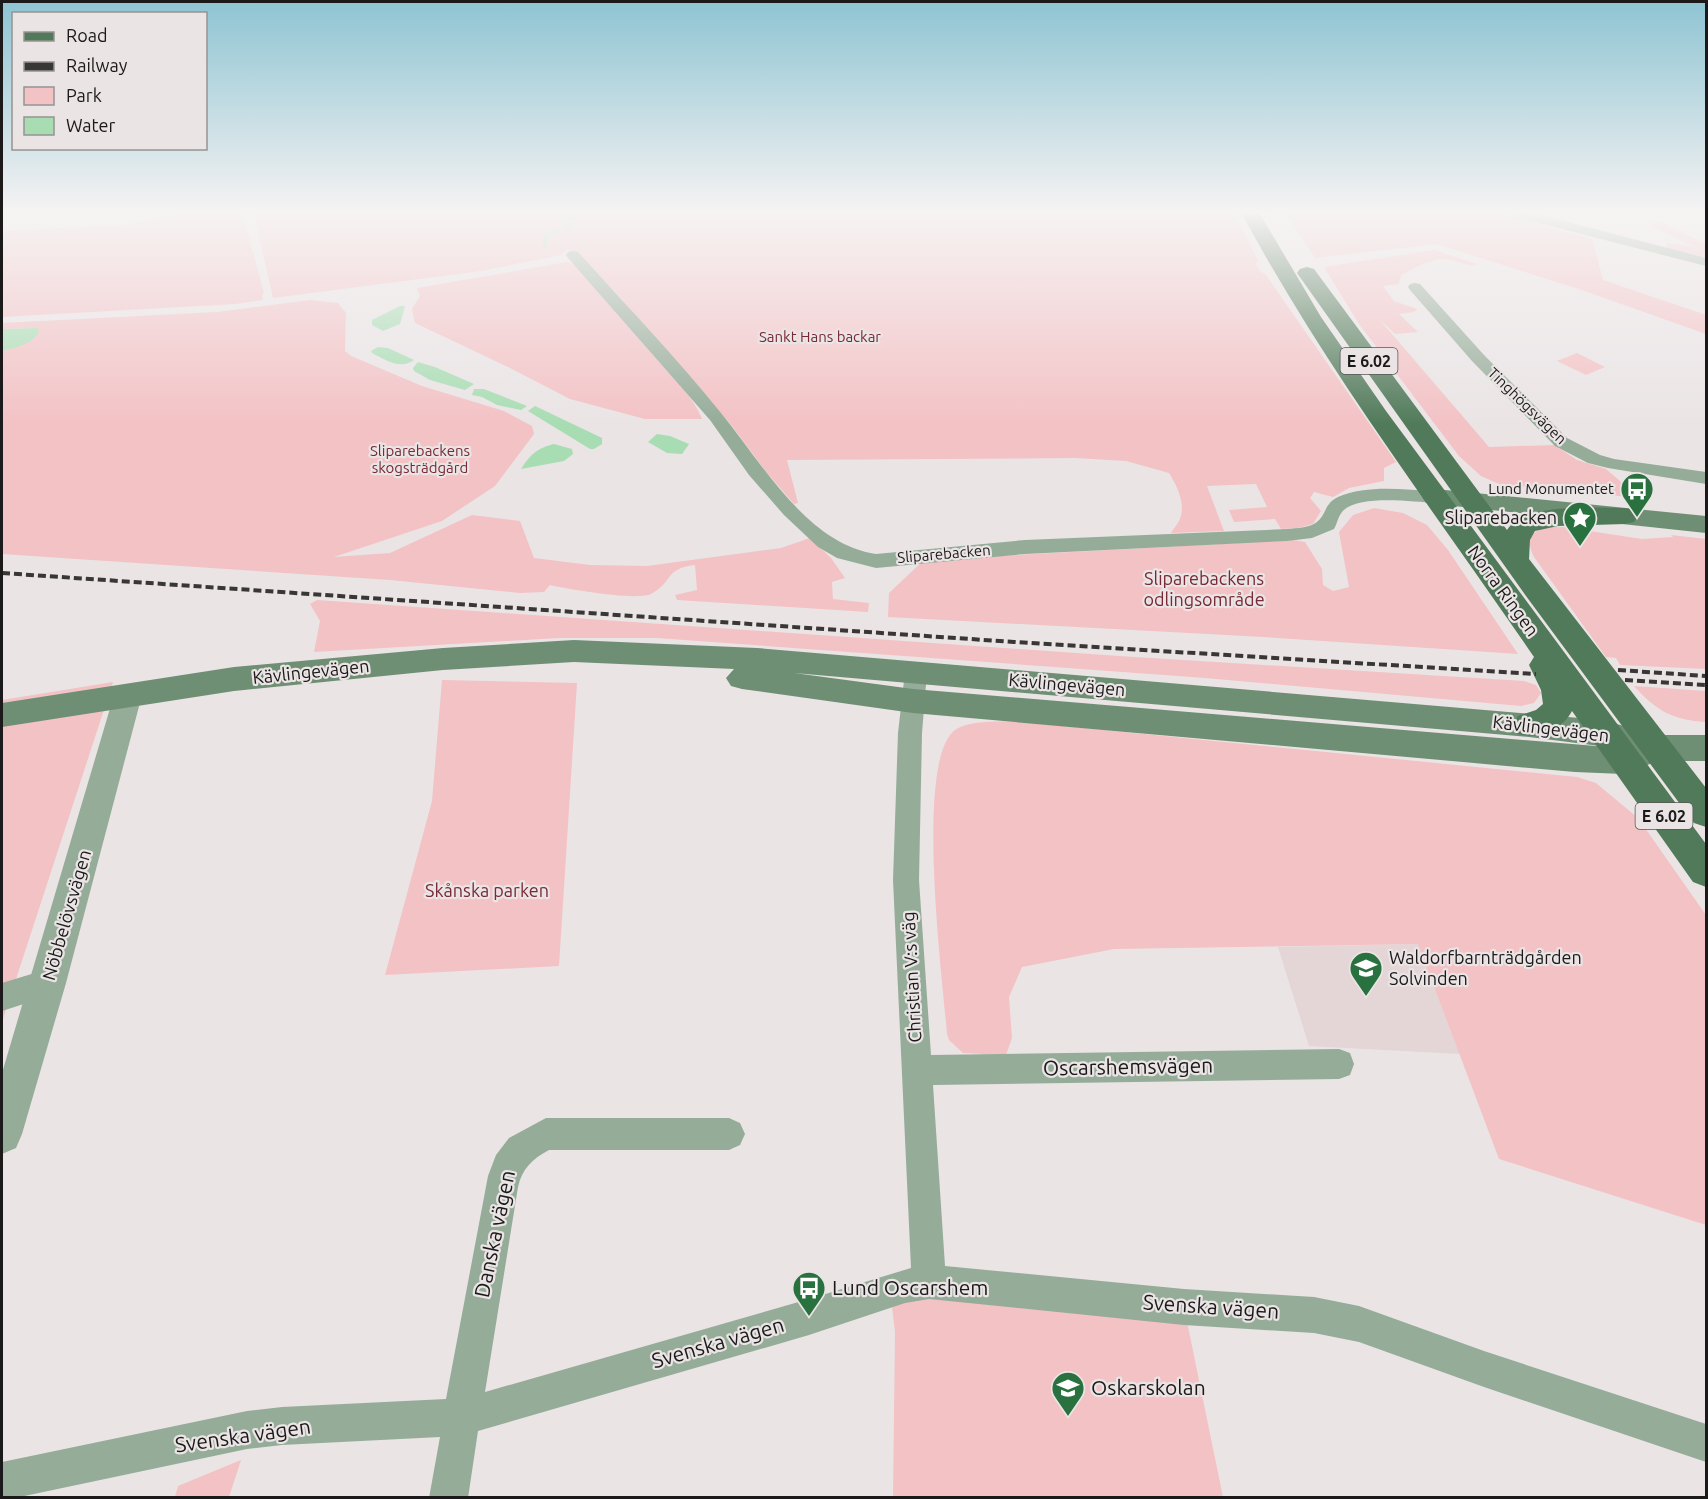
<svg xmlns="http://www.w3.org/2000/svg" width="1708" height="1499" font-family="Ubuntu,sans-serif">
<rect width="100%" height="100%" fill="#eae4e5"/>
<polygon fill="#e4d5d6" points="1419,944 1460,1054 1309,1046 1278,947"/>
<g fill="#f3c2c5">
<polygon points="185,214 243,214 264,293 262,295 263,300 236,304 2,317 2,231 123,225"/>
<path d="M 254,214 L 1235,214 L 1258,261 L 1255,264 L 1260,271 L 1266,275 L 1396,462 L 1384,468 L 1384,481 L 1349,488 L 1333,497 L 1314,492 L 1310,498 L 1321,511 L 1313,524 L 1298,528 L 1281,529 L 1275,519 L 1234,522 L 1229,510 L 1267,507 L 1256,484 L 1207,486 L 1224,531 L 1171,533 C 1173,529 1177,525 1179,521 C 1187,505 1177,486 1169,473 L 1126,461 L 1075,458 L 787,460 L 798,503 L 794,504 L 767,473 L 732,426 L 617,294 L 578,255 L 567,249 L 561,255 L 481,271 L 273,298 Z"/>
<polygon points="1286,214 1503,214 1592,239 1603,280 1706,315 1706,334 1579,289 1436,244 1315,258"/>
<polygon points="1659,221 1706,244 1706,258 1665,248 1668,243 1696,247 1650,226"/>
<path d="M 1434,250 L 1477,264 C 1467,268 1456,259 1445,259 C 1429,259 1415,268 1401,275 L 1399,284 L 1383,286 L 1394,301 L 1417,309 L 1414,312 L 1399,314 L 1418,332 L 1395,334 L 1380,320 L 1489,447 L 1554,445 L 1577,460 L 1606,469 L 1640,498 L 1499,484 L 1481,476 L 1459,456 L 1359,324 L 1324,267 Z"/>
<path d="M 567,262 L 574,264 C 603,297 632,330 660,363 C 675,380 694,398 702,419 L 645,419 L 570,399 L 510,368 L 415,323 L 412,309 L 420,296 L 417,288 Z"/>
<path d="M 310,300 L 338,303 L 346,313 L 345,351 L 351,356 L 422,386 L 504,411 L 532,426 L 534,434 L 495,486 L 442,521 L 334,557 L 390,553 L 472,515 L 520,521 L 534,558 L 590,565 L 647,566 L 781,548 L 810,538 L 831,558 L 845,578 L 832,582 L 833,599 L 869,603 L 868,612 L 677,600 L 675,595 L 697,590 L 695,565 C 663,569 675,581 651,594 C 637,601 567,589 550,585 L 544,592 L 520,593 L 390,580 L 2,554 L 2,351 L 7,350 L 37,328 L 2,329 L 2,323 L 217,312 Z"/>
<polygon points="1577,353 1605,367 1586,375 1557,361"/>
<polygon points="1374,508 1403,513 1427,525 1448,550 1518,654 1263,637 888,617 889,593 924,560 1293,540 1305,542 1322,569 1323,585 1333,591 1349,587 1339,532 1353,515"/>
<path d="M 1546,527 L 1563,527 L 1642,539 L 1673,537 L 1671,535 L 1706,539 L 1706,669 L 1620,665 L 1616,658 L 1606,657 L 1534,557 C 1527,542 1528,533 1546,527 Z"/>
<polygon points="317,600 1119,656 1524,681 1536,685 1541,693 1534,703 1521,706 1205,678 657,638 559,638 314,652 320,621 310,604"/>
<polygon points="442,680 577,683 559,966 385,975 432,801"/>
<polygon points="113,682 2,1022 2,700"/>
<path d="M 1634,686 L 1706,691 L 1706,722 C 1672,720 1657,711 1634,686 Z"/>
<path d="M 1014,721 L 1577,777 L 1596,783 L 1638,818 L 1706,915 L 1706,1225 L 1499,1159 L 1418,944 L 1114,949 L 1022,967 L 1009,997 L 1012,1038 L 1006,1055 L 963,1053 L 949,1040 L 947,1034 C 943,982 914,760 955,730 C 970,720 996,722 1014,721 Z"/>
<polygon points="890,1290 1184,1307 1223,1497 893,1497 895,1332"/>
<polygon points="241,1460 229,1497 175,1497 178,1486"/>
</g>
<g fill="#a8ddb3">
<polygon points="400,306 405,306 400,324 383,331 372,325 372,320"/>
<path d="M 37,328 L 39,331 C 34,344 14,348 2,351 L 2,329 Z"/>
<path d="M 378,347 L 388,348 L 414,360 C 400,370 386,360 372,353 L 371,351 Z"/>
<polygon points="418,362 435,367 474,384 465,390 430,380 414,371 413,368"/>
<polygon points="474,389 484,389 527,406 521,410 497,405 482,397 472,395"/>
<polygon points="535,406 602,438 602,444 594,449 590,449 528,411"/>
<polygon points="657,434 670,436 689,444 682,454 667,453 648,442"/>
<path d="M 554,444 L 572,449 L 573,454 L 564,461 L 521,469 C 530,455 537,448 554,444 Z"/>
</g>
<g fill="none" stroke-linecap="round" stroke-linejoin="round">
<g stroke="#a8ddb3" stroke-width="4.5">
<polyline points="564,229 570,227 571,224 567,221 575,214"/>
<polyline points="545,246 545,236 556,231"/>
</g>
<g fill="#95ac99" fill-rule="evenodd">
<polygon points="1514,214 1537,214 1706,258 1706,266 1515,217"/>
<path d="M 573,251 L 578,252 C 626,305 676,357 721,413 C 762,463 807,544 876,554 L 1025,540 L 1287,529 C 1296,528 1312,528 1318,521 C 1327,513 1324,504 1338,497 C 1368,484 1404,490 1435,491 L 1442,493 L 1444,497 L 1442,501 L 1435,503 C 1413,502 1357,494 1342,512 C 1338,517 1337,524 1334,529 L 1312,538 L 1287,541 L 1025,554 L 876,568 L 837,558 L 818,547 L 784,515 L 749,475 L 710,420 L 568,258 L 566,255 L 568,252 Z"/>
<polygon points="1415,283 1420,284 1484,355 1567,438 1600,455 1614,459 1706,472 1706,484 1608,468 1588,463 1555,446 1472,361 1410,290 1408,287 1410,284"/>
<path d="M 916,664 L 924,666 L 927,672 L 922,733 L 919,880 L 931,1055 L 1339,1049 L 1350,1053 L 1354,1064 L 1350,1075 L 1339,1079 L 933,1085 L 945,1266 L 1184,1289 L 1314,1297 L 1359,1306 L 1484,1351 L 1706,1424 L 1706,1462 L 1484,1387 L 1359,1342 L 1314,1333 L 1184,1325 L 929,1299 L 905,1303 L 809,1335 L 478,1431 L 468,1498 L 429,1498 L 440,1437 L 282,1445 L 247,1449 L 15,1498 L 2,1498 L 2,1462 L 247,1411 L 282,1407 L 446,1399 L 488,1176 L 496,1155 L 509,1138 L 546,1118 L 729,1118 L 740,1123 L 745,1134 L 740,1145 L 729,1150 L 549,1150 C 532,1159 522,1169 518,1187 L 485,1392 L 809,1299 L 911,1268 L 893,880 L 898,733 L 905,672 L 908,666 Z"/>
<polygon points="48,969 58,973 62,983 58,993 2,1011 2,983"/>
</g>
<polygon fill="#95ac99" fill-rule="evenodd" points="128,684 138,687 142,695 66,983 22,1134 16,1148 2,1154 2,1073 114,695 118,687"/>
<g fill="#6e8f74" fill-rule="evenodd">
<polygon points="1435,489 1706,516 1706,533 1426,503 1422,497 1426,491"/>
<path d="M 574,640 L 757,648 L 1603,720 L 1655,735 L 1706,735 L 1706,761 L 1658,761 L 1623,774 L 1575,772 L 913,713 L 742,689 L 731,686 L 726,678 L 734,669 L 574,662 L 443,670 L 234,691 L 2,727 L 2,703 L 234,667 L 443,648 ZM 794,673 L 1529,737 L 1608,747 L 913,689 Z"/>
</g>
<g fill="#517a5a" fill-rule="evenodd">
<path d="M 1242,214 L 1260,214 L 1321,317 L 1386,411 L 1706,844 L 1706,887 L 1693,882 L 1572,711 C 1562,730 1538,740 1518,734 L 1513,725 L 1518,716 L 1536,710 L 1543,704 L 1541,690 L 1529,665 L 1534,657 C 1434,511 1326,370 1242,214 Z"/>
<path d="M 1307,267 L 1314,269 L 1507,530 C 1525,502 1595,508 1625,508 L 1634,510 L 1638,516 L 1634,522 L 1625,524 L 1558,526 L 1535,531 L 1530,540 L 1529,559 L 1706,788 L 1706,827 L 1694,823 L 1526,596 L 1297,273 L 1300,269 Z"/>
</g>
<g stroke="#393636" stroke-width="4" stroke-dasharray="8 4" stroke-linecap="butt">
<polyline points="2,573 1014,642 1536,674"/>
<polyline points="1618,670 1706,676"/>
<polyline points="1625,680 1706,685"/>
</g>
</g>
<linearGradient id="sky" x2="0" y2="1"><stop stop-color="#8ec4d3"/><stop offset="0.5" stop-color="#f6f3f3"/><stop offset="1" stop-color="#f6f3f3" stop-opacity="0"/></linearGradient>
<rect width="1708" height="424" fill="url(#sky)"/>
<defs>
<symbol id="bus-pin" viewBox="-11 -11 22 30"><path d="M0 17L-7.5 6A9.5 9.5 0 1 1 7.5 6Z" fill="#29723f" stroke="#eae4e5"/><path d="M-5-6H5V4H4V6H2V4H-2V6H-4V4H-5ZM-3.5-4V0h7V-4ZM-3.5 1.2v1.5H-2V1.2ZM2 1.2v1.5H3.5V1.2Z" fill="#fff"/></symbol>
<symbol id="sight-pin" viewBox="-11 -11 22 30"><path d="M0 17L-7.5 6A9.5 9.5 0 1 1 7.5 6Z" fill="#29723f" stroke="#eae4e5"/><path d="M0-6L1.8-2.2L6-1.7L2.9 1.2L3.7 5.4L0 3.3L-3.7 5.4L-2.9 1.2L-6-1.7L-1.8-2.2Z" fill="#fff"/></symbol>
<symbol id="school-pin" viewBox="-11 -11 22 30"><path d="M0 17L-7.5 6A9.5 9.5 0 1 1 7.5 6Z" fill="#29723f" stroke="#eae4e5"/><path d="M0-5L7-2L0 1L-7-2ZM-4 1L0 2.5L4 1V4Q0 6-4 4Z" fill="#fff"/></symbol>
</defs>
<g fill-rule="evenodd">
<use href="#bus-pin" x="1618" y="470" width="38" height="52"/>
<use href="#sight-pin" x="1561" y="499" width="38" height="52"/>
<use href="#school-pin" x="1347" y="949" width="38" height="52"/>
<use href="#bus-pin" x="790" y="1269" width="38" height="52"/>
<use href="#school-pin" x="1049" y="1369" width="38" height="52"/>
</g>
<g text-anchor="middle" stroke-width="4.5" stroke-linejoin="round" paint-order="stroke">
<g font-size="15" fill="#782936" stroke="#eae4e5">
<text x="820" y="342">Sankt Hans backar</text>
<text x="420" y="456">Sliparebackens<tspan x="420" dy="17">skogsträdgård</tspan></text>
</g>
<g font-size="15" fill="#1b1919" stroke="#eae4e5">
<text transform="translate(1527 406) rotate(44)" y="5">Tinghögsvägen</text>
<text transform="translate(944 554) rotate(-5)" y="5">Sliparebacken</text>
</g>
<g font-size="15" fill="#1b1919" stroke="#eae4e5" text-anchor="end">
<text x="1614" y="494">Lund Monumentet</text>
</g>
<g fill="#eae4e5" stroke="#595656" stroke-width="1.5">
<rect x="1340.5" y="348" width="57" height="26" rx="4.5"/>
<rect x="1635.5" y="803" width="57" height="26" rx="4.5"/>
</g>
<g font-size="16" font-weight="bold" fill="#1b1919">
<text x="1369" y="367">E 6.02</text>
<text x="1664" y="822">E 6.02</text>
</g>
<g font-size="18" fill="#1b1919" stroke="#eae4e5" text-anchor="end">
<text x="1557" y="524">Sliparebacken</text>
<text x="1389" y="964" text-anchor="start">Waldorfbarnträdgården<tspan x="1389" dy="21">Solvinden</tspan></text>
</g>
<g font-size="18" fill="#782936" stroke="#eae4e5">
<text x="1204" y="585">Sliparebackens<tspan x="1204" dy="21">odlingsområde</tspan></text>
<text x="487" y="897">Skånska parken</text>
</g>
<g font-size="18" fill="#1b1919" stroke="#eae4e5">
<text transform="translate(1503 591) rotate(54)" y="6">Norra Ringen</text>
<text transform="translate(311 672) rotate(-6)" y="6">Kävlingevägen</text>
<text transform="translate(1067 685) rotate(5)" y="6">Kävlingevägen</text>
<text transform="translate(1551 729) rotate(7)" y="6">Kävlingevägen</text>
<text transform="translate(67 915) rotate(-74)" y="6">Nöbbelövsvägen</text>
<text transform="translate(912 977) rotate(-93)" y="6">Christian V:s väg</text>
</g>
<g font-size="21" fill="#1b1919" stroke="#eae4e5">
<text transform="translate(1128 1067) rotate(-1)" y="7">Oscarshemsvägen</text>
<text transform="translate(495 1234) rotate(-78)" y="7">Danska vägen</text>
<text transform="translate(1211 1307) rotate(4)" y="7">Svenska vägen</text>
<text transform="translate(718 1343) rotate(-16)" y="7">Svenska vägen</text>
<text transform="translate(243 1436) rotate(-8)" y="7">Svenska vägen</text>
</g>
<g font-size="21" fill="#1b1919" stroke="#eae4e5" text-anchor="start">
<text x="832" y="1295">Lund Oscarshem</text>
<text x="1091" y="1395">Oskarskolan</text>
</g>
</g>
<rect width="1708" height="1499" fill="none" stroke="#1b1919" stroke-width="6"/>
<rect x="12" y="12" width="195" height="138" fill="#eae4e5" stroke="#979393" stroke-width="1.5"/>
<rect x="24" y="32" width="30" height="9" fill="#517a5a" stroke="#979393" stroke-width="1.5"/>
<text x="66" y="42" font-size="18" fill="#1b1919">Road</text>
<rect x="24" y="62" width="30" height="9" fill="#393636" stroke="#979393" stroke-width="1.5"/>
<text x="66" y="72" font-size="18" fill="#1b1919">Railway</text>
<rect x="24" y="87" width="30" height="18" fill="#f3c2c5" stroke="#979393" stroke-width="1.5"/>
<text x="66" y="102" font-size="18" fill="#1b1919">Park</text>
<rect x="24" y="117" width="30" height="18" fill="#a8ddb3" stroke="#979393" stroke-width="1.5"/>
<text x="66" y="132" font-size="18" fill="#1b1919">Water</text>
</svg>
